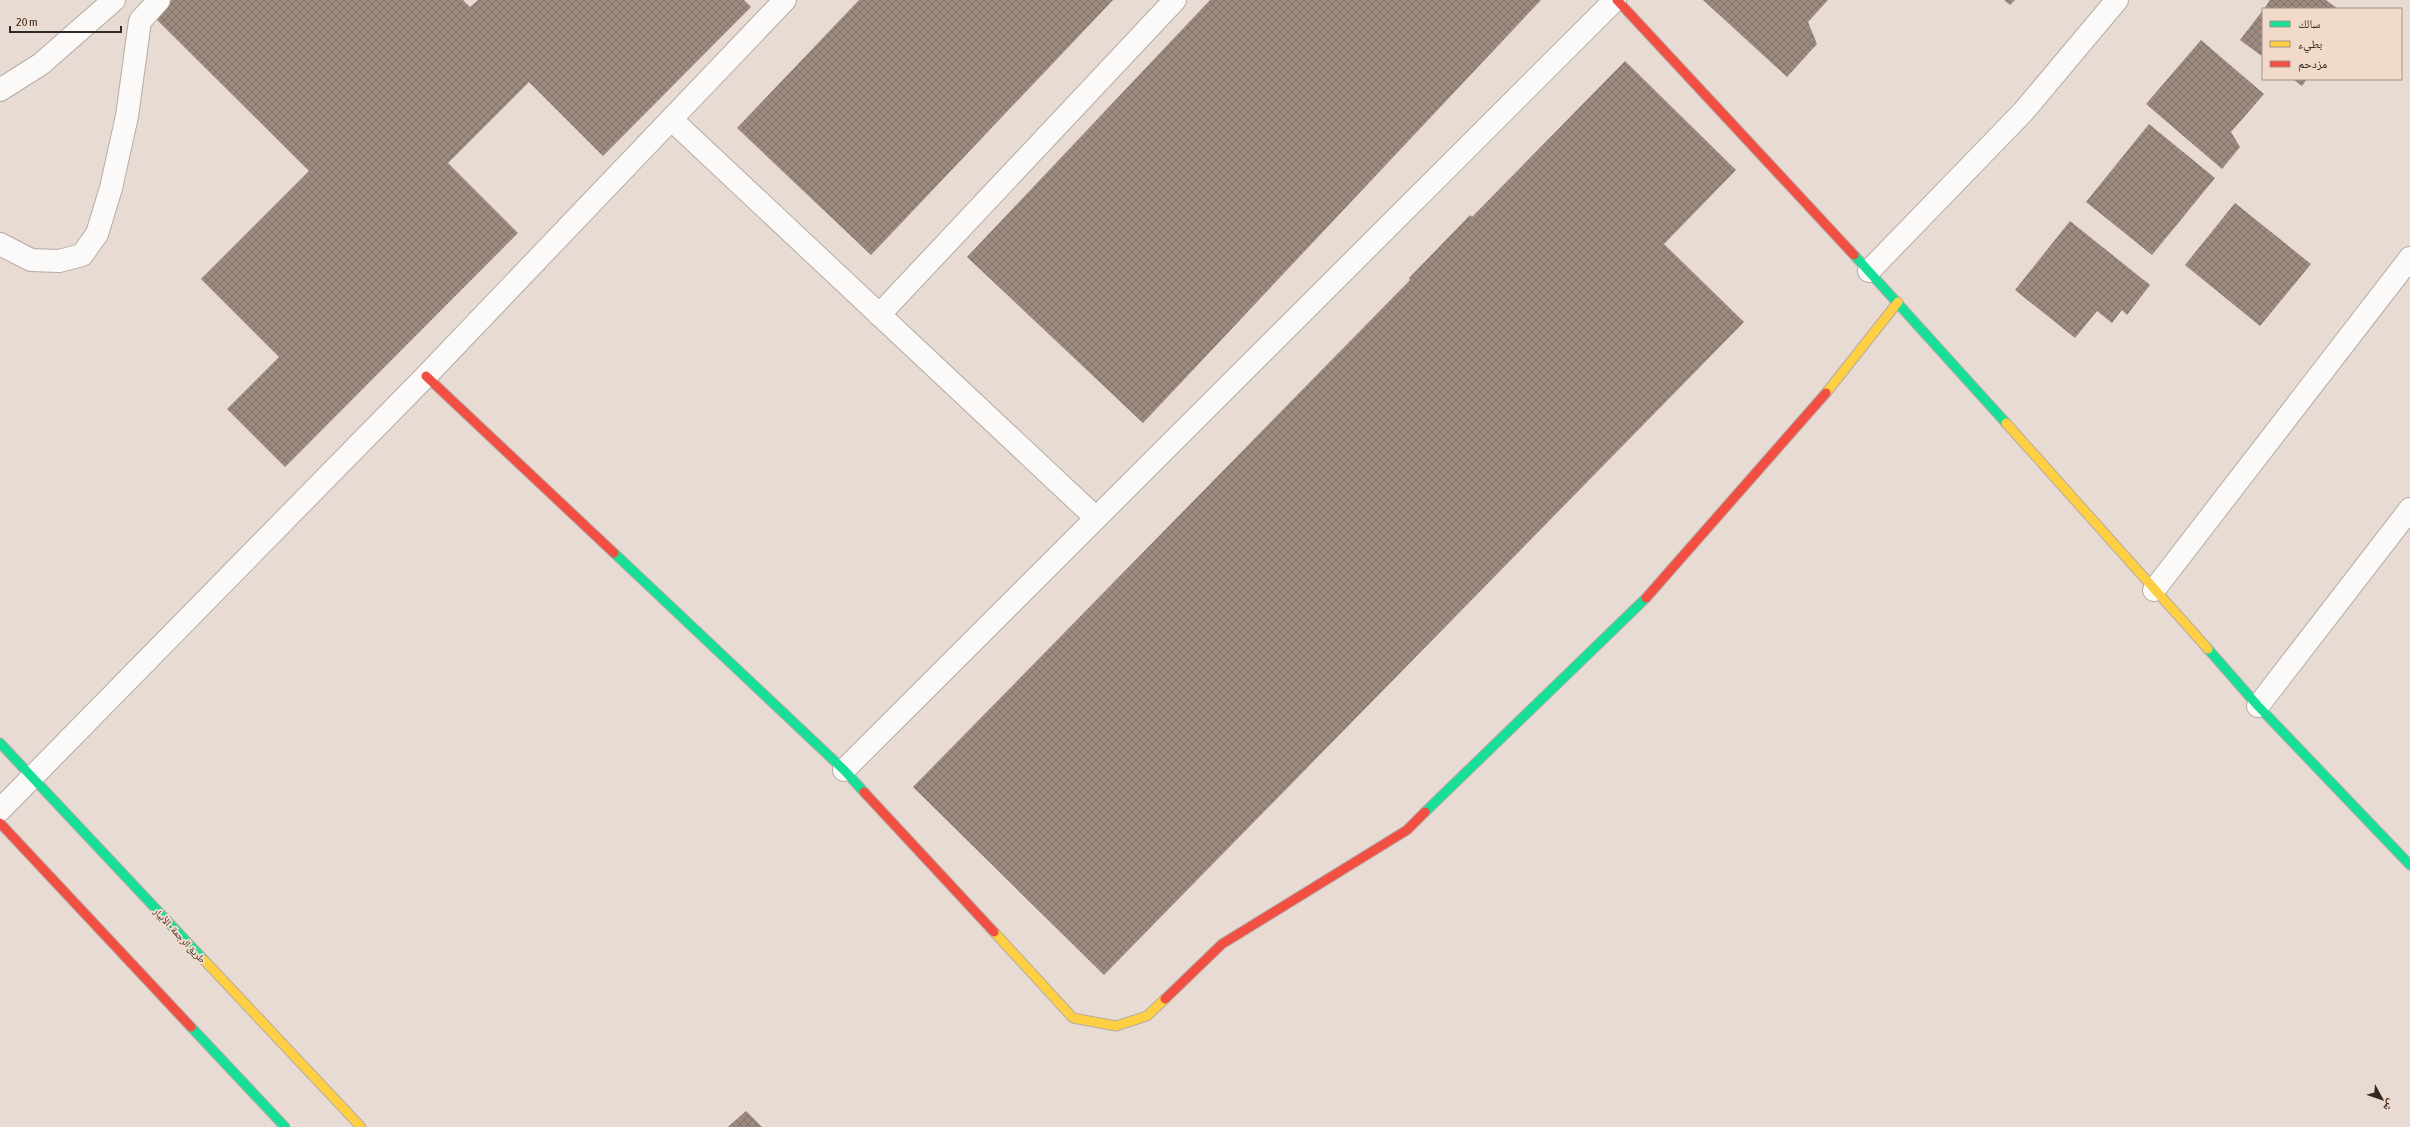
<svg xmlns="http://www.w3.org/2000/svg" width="2410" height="1127" font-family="'Asap Condensed','Noto Naskh Arabic',sans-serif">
<defs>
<pattern id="building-cross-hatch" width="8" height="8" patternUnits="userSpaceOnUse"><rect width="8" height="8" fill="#9c8b7e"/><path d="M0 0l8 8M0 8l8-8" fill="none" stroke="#807267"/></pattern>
</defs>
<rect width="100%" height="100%" fill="#e8dbd3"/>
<g fill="url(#building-cross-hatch)">
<polygon points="165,0 463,0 470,7 478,0 744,0 751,7 603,156 529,82 448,163 518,233 285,467 227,409 279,357 201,279 309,171 151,14"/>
<polygon points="859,0 1113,0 871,255 737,128"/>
<polygon points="1210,0 1541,0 1143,423 967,257"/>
<polygon points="1703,0 1828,0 1808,22 1817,44 1787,77"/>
<polygon points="2004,0 2015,0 2010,5"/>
<polygon points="2270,0 2326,0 2338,9 2264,9"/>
<polygon points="2263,10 2263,57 2240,40"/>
<polygon points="2201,40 2264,94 2231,132 2240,147 2222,169 2146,104"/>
<polygon points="1625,61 1736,170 1664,244 1744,322 1104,975 913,787 1410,280 1409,278 1470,215 1472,217"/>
<polygon points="2293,79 2307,79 2302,86"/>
<polygon points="2149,124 2215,178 2152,255 2086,202"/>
<polygon points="2235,203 2311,264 2260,326 2185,265"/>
<polygon points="2070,221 2150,285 2127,315 2122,310 2112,323 2097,311 2075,338 2015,290"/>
<polygon points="746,1111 762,1127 728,1127"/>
</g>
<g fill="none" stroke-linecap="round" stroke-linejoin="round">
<defs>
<polyline id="lane" points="1869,271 2023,112 2117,0"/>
<g id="street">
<polyline points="0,90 41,64 114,0"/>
<polyline points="671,119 1096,518"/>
<polyline points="0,244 31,260 59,261 82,255 97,234 111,188 127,116 140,21 159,0"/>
<polyline points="879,315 1175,0"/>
<polyline points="2154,590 2410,258"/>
<polyline points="2258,706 2410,509"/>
<polyline points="844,770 1615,0"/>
<polyline points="0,810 426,376 785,0"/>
</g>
<g id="fast">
<polyline points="1854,255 2006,423"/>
<polyline points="614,553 844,770 864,792"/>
<polyline points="2208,649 2258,706 2410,865"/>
<polyline points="0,743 204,960"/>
<polyline points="1425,812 1646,598"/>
<polyline points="191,1027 285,1127"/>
</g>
<g id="slow">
<polyline points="1826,393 1898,302"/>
<polyline points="2006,423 2208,649"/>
<polyline points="994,932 1073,1018 1116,1026 1147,1016 1165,999"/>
<polyline points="204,960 361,1127"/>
</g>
<g id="jam">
<polyline points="1617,0 1854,255"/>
<polyline points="426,376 614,553"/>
<polyline points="1646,598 1826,393"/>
<polyline points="864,792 994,932"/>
<polyline points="0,823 191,1027"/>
<polyline points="1165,999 1222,944 1407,830 1425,812"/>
</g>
</defs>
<use href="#lane" stroke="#b4aba4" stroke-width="24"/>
<use href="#street" stroke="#b4aba4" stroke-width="24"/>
<use href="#fast" stroke="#b4aba4" stroke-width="11"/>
<use href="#slow" stroke="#b4aba4" stroke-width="11"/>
<use href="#jam" stroke="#b4aba4" stroke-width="11"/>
<use href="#lane" stroke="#fcfaf8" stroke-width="22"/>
<use href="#street" stroke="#fcfaf8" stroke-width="22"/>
<use href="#fast" stroke="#16e098" stroke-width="9"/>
<use href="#slow" stroke="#ffcf43" stroke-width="9"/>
<use href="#jam" stroke="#f24e42" stroke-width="9"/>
</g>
<g text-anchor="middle" stroke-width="4" stroke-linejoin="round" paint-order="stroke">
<g font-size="10" fill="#312923" stroke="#f1daca">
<text transform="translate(180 935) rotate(47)" y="4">طريق الرجمة - الأبيار</text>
</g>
</g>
<rect x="2262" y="8" width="140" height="72" fill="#f1daca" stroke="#a49387"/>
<rect x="2270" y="21" width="20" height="6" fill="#16e098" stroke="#a49387"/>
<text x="2298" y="28" font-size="12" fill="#312923">سالك</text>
<rect x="2270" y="41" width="20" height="6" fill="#ffcf43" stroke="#a49387"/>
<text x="2298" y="48" font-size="12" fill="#312923">بطيء</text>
<rect x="2270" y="61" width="20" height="6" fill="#f24e42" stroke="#a49387"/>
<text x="2298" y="68" font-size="12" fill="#312923">مزدحم</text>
<g transform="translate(2382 1099) rotate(130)" stroke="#f1daca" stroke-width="3" paint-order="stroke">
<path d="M0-3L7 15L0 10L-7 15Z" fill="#312923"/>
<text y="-6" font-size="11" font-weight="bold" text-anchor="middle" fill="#312923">ش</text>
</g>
<path d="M10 26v6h111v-6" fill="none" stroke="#312923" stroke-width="2"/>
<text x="16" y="26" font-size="12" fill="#312923" stroke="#f1daca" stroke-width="3" paint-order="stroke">20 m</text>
</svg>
